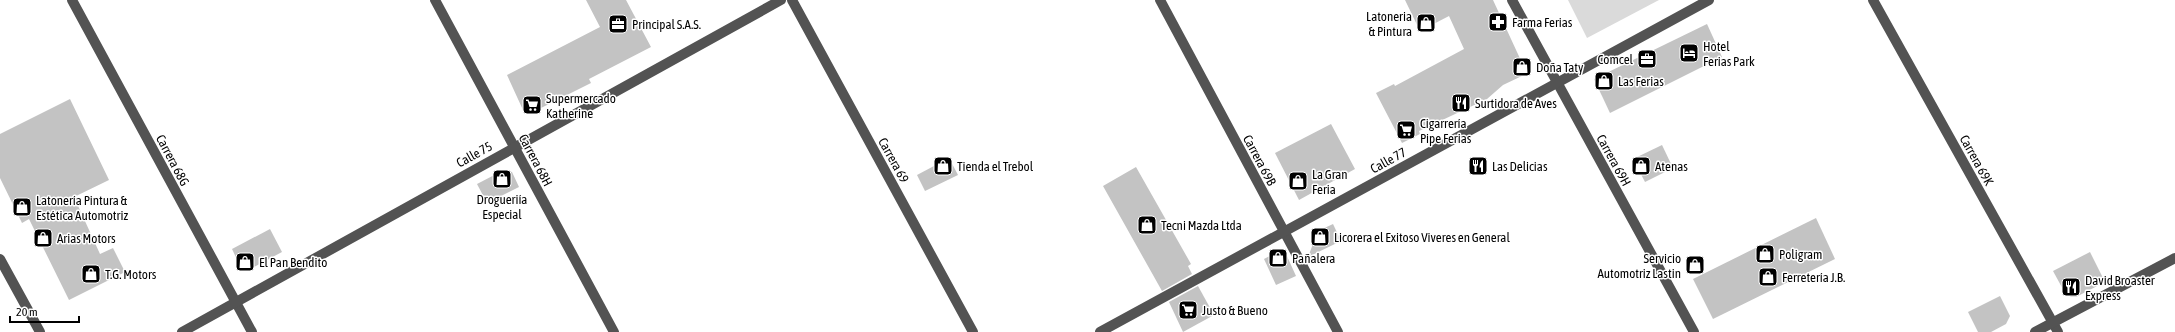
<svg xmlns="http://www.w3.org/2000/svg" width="2175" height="332" font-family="'Asap Condensed',sans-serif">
<rect width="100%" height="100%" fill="#fff"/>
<polygon fill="#dadada" points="1568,0 1659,0 1587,38"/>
<g fill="#c3c3c3">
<polygon points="586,0 626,0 651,47 589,79 591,83 535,111 523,110 507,75 600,27"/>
<polygon points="1405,0 1493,0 1523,65 1524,75 1503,85 1487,99 1419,131 1420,134 1402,143 1376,93 1394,84 1395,86 1464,49 1449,16 1420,31"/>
<polygon points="1707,24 1722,57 1610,113 1594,79"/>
<polygon points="70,99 109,180 74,197 100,254 113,248 125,272 69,300 29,219 22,223 0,178 0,134"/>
<polygon points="1331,124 1355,169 1299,200 1275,153"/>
<polygon points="1662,145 1673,168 1645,182 1633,159"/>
<polygon points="949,158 958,175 925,191 917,175"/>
<polygon points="1136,167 1191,264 1188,266 1192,274 1162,291 1103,186"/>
<polygon points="504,170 512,172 519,187 487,203 477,184"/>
<polygon points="1816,218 1835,259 1713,319 1693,279"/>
<polygon points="1333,224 1341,241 1308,257 1318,231"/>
<polygon points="270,229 282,252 250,269 241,268 232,249"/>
<polygon points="1277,252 1286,254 1296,276 1276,285 1264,259"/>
<polygon points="2090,252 2105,282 2076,297 2071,297 2065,293 2053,271"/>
<polygon points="1198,286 1214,315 1183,332 1169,302"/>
<polygon points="2000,296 2010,316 2006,324 1991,332 1978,332 1968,312"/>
</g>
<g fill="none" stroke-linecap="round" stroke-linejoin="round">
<g stroke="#535353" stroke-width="10">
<polyline points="72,0 252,332"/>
<polyline points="435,0 614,332"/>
<polyline points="792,0 973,332"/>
<polyline points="1160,0 1338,332"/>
<polyline points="1512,0 1694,332"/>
<polyline points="1873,0 2058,332"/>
<polyline points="0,259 40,332"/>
<polyline points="182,332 781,0"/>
<polyline points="1100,332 1709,0"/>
<polyline points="2035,332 2175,258"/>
</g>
</g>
<defs>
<symbol id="pharmacy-square" viewBox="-11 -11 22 22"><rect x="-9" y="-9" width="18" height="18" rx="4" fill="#000" stroke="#fff"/><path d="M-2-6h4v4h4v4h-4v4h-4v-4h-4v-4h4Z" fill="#fff"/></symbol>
<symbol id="shop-square" viewBox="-11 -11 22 22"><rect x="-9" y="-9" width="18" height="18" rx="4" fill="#000" stroke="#fff"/><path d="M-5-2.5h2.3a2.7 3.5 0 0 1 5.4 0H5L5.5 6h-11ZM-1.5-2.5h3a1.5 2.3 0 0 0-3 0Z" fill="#fff"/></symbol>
<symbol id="office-square" viewBox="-11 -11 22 22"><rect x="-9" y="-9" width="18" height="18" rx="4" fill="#000" stroke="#fff"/><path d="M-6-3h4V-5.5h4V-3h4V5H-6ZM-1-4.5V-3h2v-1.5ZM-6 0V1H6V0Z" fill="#fff"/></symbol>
<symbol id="hotel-square" viewBox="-11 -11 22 22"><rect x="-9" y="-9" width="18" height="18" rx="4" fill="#000" stroke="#fff"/><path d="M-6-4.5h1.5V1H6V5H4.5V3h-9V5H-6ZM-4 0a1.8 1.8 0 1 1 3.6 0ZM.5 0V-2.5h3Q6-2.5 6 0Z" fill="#fff"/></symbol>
<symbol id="restaurant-square" viewBox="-11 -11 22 22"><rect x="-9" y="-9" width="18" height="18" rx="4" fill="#000" stroke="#fff"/><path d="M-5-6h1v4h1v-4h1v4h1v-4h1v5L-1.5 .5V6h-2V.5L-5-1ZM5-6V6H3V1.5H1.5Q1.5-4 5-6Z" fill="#fff"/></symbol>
<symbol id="supermarket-square" viewBox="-11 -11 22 22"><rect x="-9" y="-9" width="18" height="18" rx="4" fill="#000" stroke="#fff"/><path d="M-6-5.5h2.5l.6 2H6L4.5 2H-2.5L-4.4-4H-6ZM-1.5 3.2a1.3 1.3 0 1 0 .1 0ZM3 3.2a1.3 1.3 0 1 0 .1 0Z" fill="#fff"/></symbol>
</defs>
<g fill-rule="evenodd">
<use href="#pharmacy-square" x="1487" y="11" width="22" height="22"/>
<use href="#shop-square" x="1415" y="12" width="22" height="22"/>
<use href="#office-square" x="607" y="13" width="22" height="22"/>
<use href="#hotel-square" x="1678" y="42" width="22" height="22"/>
<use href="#office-square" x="1636" y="48" width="22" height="22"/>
<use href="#shop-square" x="1511" y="56" width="22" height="22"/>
<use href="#shop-square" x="1593" y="70" width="22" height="22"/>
<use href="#restaurant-square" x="1450" y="92" width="22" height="22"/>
<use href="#supermarket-square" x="521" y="94" width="22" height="22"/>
<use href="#supermarket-square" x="1395" y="119" width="22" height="22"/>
<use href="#shop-square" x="932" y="155" width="22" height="22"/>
<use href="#restaurant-square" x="1467" y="155" width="22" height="22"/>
<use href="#shop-square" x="1630" y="155" width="22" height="22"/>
<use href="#shop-square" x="491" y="168" width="22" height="22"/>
<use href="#shop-square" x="1287" y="170" width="22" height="22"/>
<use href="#shop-square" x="11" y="196" width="22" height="22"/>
<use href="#shop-square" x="1136" y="214" width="22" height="22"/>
<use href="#shop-square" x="1309" y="226" width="22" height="22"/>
<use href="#shop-square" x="32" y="227" width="22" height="22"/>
<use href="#shop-square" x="1754" y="243" width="22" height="22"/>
<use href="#shop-square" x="1267" y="247" width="22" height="22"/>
<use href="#shop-square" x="234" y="251" width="22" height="22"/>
<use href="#shop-square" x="1684" y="254" width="22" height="22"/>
<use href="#shop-square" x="80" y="263" width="22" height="22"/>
<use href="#shop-square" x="1757" y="266" width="22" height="22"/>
<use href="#restaurant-square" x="2060" y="276" width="22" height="22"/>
<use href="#supermarket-square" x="1177" y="299" width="22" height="22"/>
</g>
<g text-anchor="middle" stroke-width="3" stroke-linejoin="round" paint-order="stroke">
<g font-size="13" fill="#000" stroke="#fff" text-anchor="start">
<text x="1412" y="21" text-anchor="end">Latoneria<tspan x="1412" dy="15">&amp; Pintura</tspan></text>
<text x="1512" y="27">Farma Ferias</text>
<text x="632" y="29">Principal S.A.S.</text>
<text x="1703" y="51">Hotel<tspan x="1703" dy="15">Ferias Park</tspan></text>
<text x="1633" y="64" text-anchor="end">Comcel</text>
<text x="1536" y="72">Doña Taty</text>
<text x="1618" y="86">Las Ferias</text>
<text x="546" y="103">Supermercado<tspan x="546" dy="15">Katherine</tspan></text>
<text x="1475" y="108">Surtidora de Aves</text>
<text x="1420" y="128">Cigarrería<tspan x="1420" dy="15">Pipe Ferias</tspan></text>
<text x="957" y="171">Tienda el Trebol</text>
<text x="1492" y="171">Las Delicias</text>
<text x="1655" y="171">Atenas</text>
<text x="1312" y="179">La Gran<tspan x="1312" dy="15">Feria</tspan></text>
<text x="502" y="204" text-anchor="middle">Drogueriía<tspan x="502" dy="15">Especial</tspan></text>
<text x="36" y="205">Latonería Pintura &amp;<tspan x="36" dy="15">Estética Automotriz</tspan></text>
<text x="1161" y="230">Tecni Mazda Ltda</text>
<text x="1334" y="242">Licorera el Exitoso Viveres en General</text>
<text x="57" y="243">Arias Motors</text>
<text x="1779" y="259">Poligram</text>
<text x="1292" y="263">Pañalera</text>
<text x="1681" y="263" text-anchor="end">Servicio<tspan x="1681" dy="15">Automotriz Lastin</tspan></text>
<text x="259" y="267">El Pan Bendito</text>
<text x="105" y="279">T.G. Motors</text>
<text x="1782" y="282">Ferretería J.B.</text>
<text x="2085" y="285">David Broaster<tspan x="2085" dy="15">Express</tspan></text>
<text x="1202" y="315">Justo &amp; Bueno</text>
</g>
<g font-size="13" fill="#000" stroke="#fff">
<text transform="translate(474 154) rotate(-29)" y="5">Calle 75</text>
<text transform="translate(173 160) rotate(62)" y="5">Carrera 68G</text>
<text transform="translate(536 160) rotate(62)" y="5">Carrera 68H</text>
<text transform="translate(894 160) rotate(61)" y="5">Carrera 69</text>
<text transform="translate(1260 160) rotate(62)" y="5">Carrera 69B</text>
<text transform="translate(1388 160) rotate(-29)" y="5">Calle 77</text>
<text transform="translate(1614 160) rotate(61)" y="5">Carrera 69H</text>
<text transform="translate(1977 160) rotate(61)" y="5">Carrera 69K</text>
</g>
</g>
<path d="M10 316v6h69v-6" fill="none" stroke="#000000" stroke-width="2"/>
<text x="16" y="316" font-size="12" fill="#000000" stroke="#ffffff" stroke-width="3" paint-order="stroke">20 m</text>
</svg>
